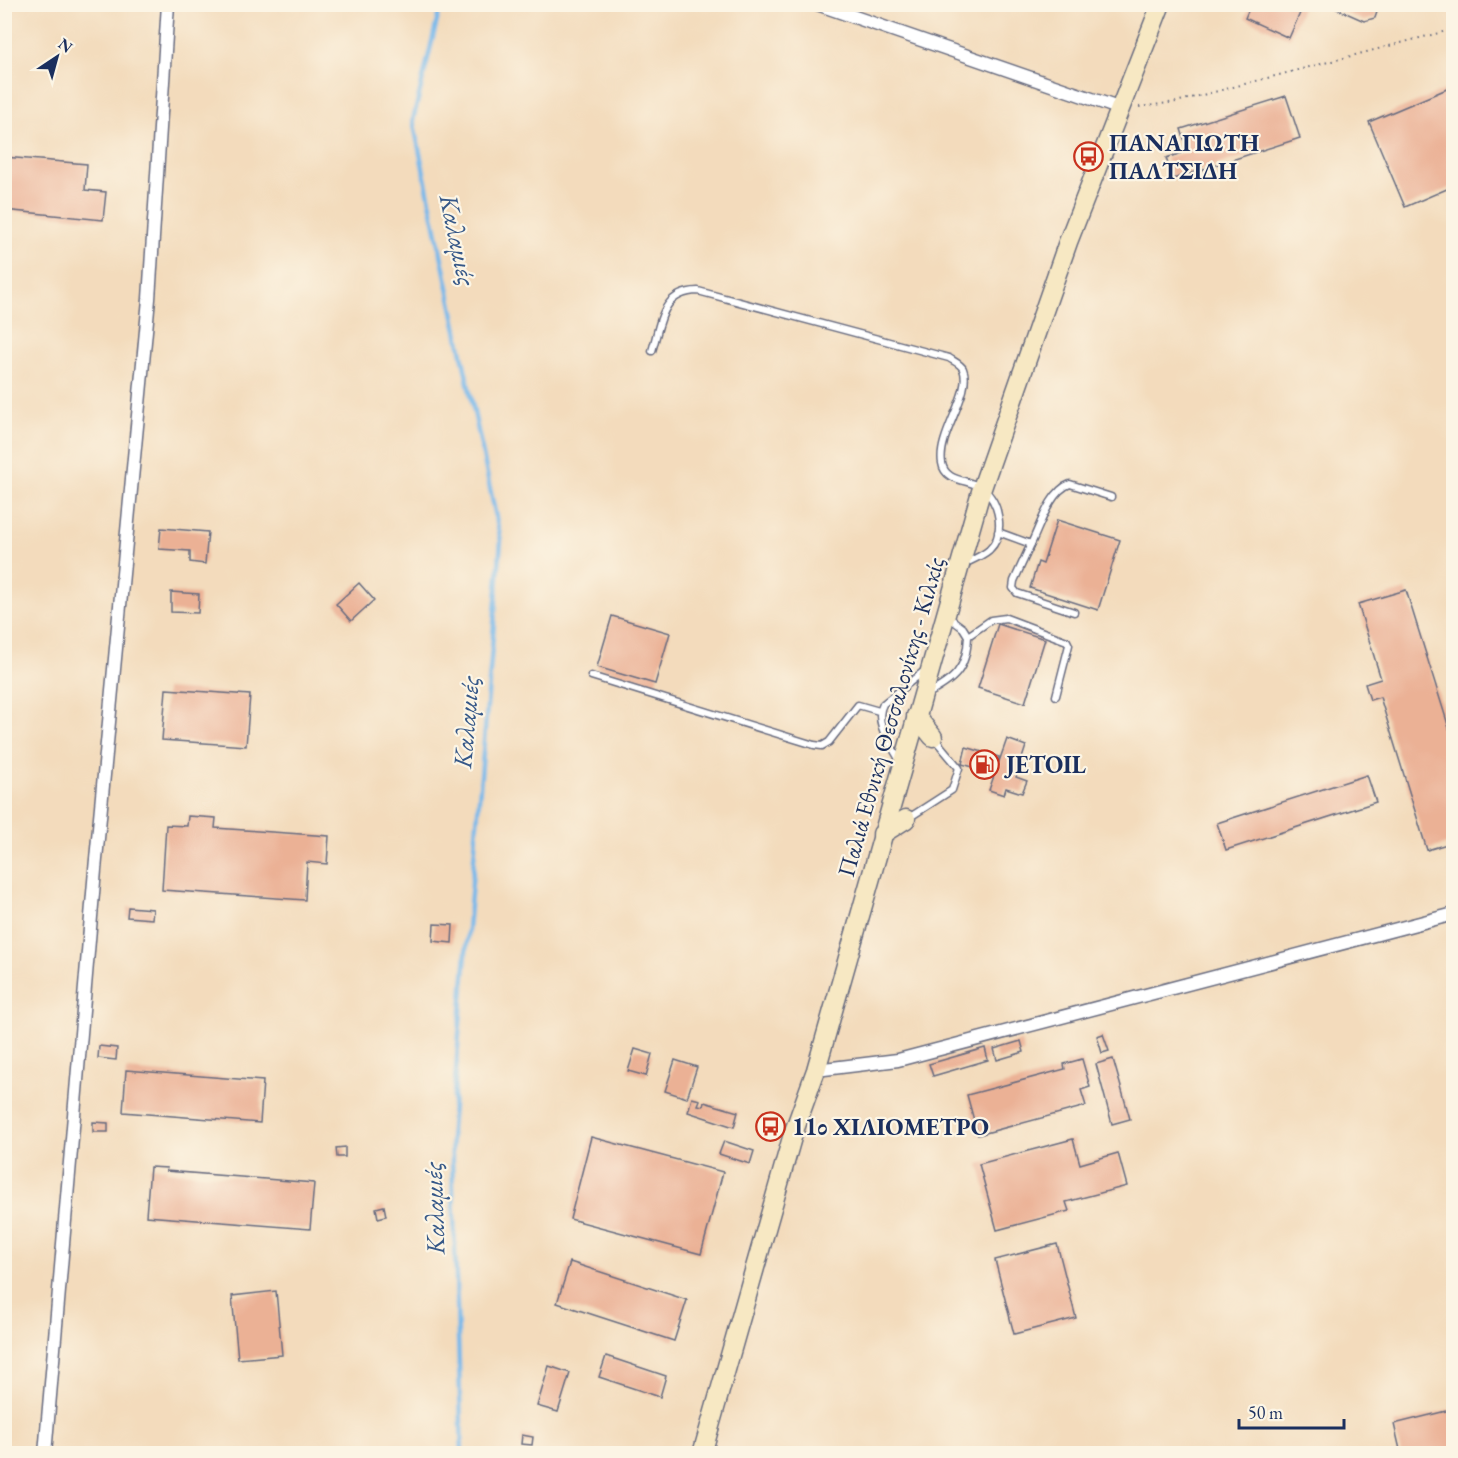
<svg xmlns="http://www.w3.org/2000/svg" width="1458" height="1458" font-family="'EB Garamond',serif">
<rect width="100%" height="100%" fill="#fcf5e5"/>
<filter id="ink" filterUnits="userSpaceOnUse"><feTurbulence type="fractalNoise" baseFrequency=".0167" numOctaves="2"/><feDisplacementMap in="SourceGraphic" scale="12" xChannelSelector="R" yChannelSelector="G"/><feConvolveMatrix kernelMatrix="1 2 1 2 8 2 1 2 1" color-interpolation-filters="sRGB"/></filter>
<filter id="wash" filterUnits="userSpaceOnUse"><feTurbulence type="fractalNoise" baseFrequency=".008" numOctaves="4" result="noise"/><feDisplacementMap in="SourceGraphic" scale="24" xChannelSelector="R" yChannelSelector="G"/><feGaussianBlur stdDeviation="1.35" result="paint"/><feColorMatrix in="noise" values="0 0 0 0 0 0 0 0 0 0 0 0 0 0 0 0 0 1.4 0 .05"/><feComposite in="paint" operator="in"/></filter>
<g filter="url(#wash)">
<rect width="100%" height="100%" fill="#f3dbbc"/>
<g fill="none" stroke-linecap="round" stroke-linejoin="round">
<polyline stroke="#75b8eb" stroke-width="4.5" points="441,4 413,120 501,541 451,1129 462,1454"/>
</g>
<g id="blocks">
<g fill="#ebb195">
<polygon points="1251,4 1304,4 1289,38 1245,18"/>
<polygon points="1326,4 1375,4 1377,12 1375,18 1364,21"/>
<polygon points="1454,86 1454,186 1405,207 1369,122"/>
<polygon points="1286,96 1300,138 1173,179 1166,158 1188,151 1181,129"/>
<polygon points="4,157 87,164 85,190 106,192 103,220 4,210"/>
<polygon points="1057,520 1120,540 1098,610 1030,588 1038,562 1043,564"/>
<polygon points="161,528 208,532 205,564 190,562 190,551 159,549"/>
<polygon points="359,583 374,600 351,621 336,604"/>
<polygon points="1406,590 1454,744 1454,842 1427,850 1380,697 1370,700 1365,684 1381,679 1358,604"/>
<polygon points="171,592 199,594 198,613 171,612"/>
<polygon points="612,616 670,633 655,684 597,667"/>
<polygon points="998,624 1045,639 1025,703 978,688"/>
<polygon points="166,689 250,695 246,746 162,740"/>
<polygon points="1007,739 1026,746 1016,777 1027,781 1022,793 1006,788 1004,795 989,790"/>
<polygon points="966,747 999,757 995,773 962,764"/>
<polygon points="1367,775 1376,802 1226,850 1217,823"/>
<polygon points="188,816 216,818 215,828 329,836 327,864 307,862 305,900 162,890 166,825 187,826"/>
<polygon points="128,907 153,909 152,919 127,917"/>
<polygon points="434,924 453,925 452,943 433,941"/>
<polygon points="1103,1034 1109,1051 1102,1053 1097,1036"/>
<polygon points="1021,1041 1024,1052 997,1060 994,1049"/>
<polygon points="99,1046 117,1048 116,1060 98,1058"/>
<polygon points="985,1048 988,1060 933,1076 929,1064"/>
<polygon points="635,1049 652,1054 646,1076 628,1071"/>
<polygon points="1082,1059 1090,1087 1081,1090 1086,1106 978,1135 967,1095 1065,1069 1064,1064"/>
<polygon points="1113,1059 1130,1119 1112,1124 1096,1064"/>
<polygon points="675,1060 697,1067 687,1098 665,1091"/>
<polygon points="126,1070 263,1081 260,1123 123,1112"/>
<polygon points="692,1098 700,1100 698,1105 703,1106 704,1102 738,1112 734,1127 688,1112"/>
<polygon points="93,1122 108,1123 108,1132 93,1132"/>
<polygon points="591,1137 723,1172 701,1254 570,1219"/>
<polygon points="1073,1139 1080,1164 1118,1153 1127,1186 1066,1202 1069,1211 997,1230 979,1164"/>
<polygon points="724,1141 754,1151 750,1164 719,1154"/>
<polygon points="345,1147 345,1157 337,1157 336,1148"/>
<polygon points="150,1167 167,1168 166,1171 314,1183 310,1229 146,1216"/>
<polygon points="384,1206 386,1216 378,1218 376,1208"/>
<polygon points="1057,1244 1076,1318 1014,1334 995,1260"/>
<polygon points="570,1262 687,1300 674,1341 557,1303"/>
<polygon points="276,1291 282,1355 238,1359 232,1296"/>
<polygon points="606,1356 666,1376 660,1397 599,1377"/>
<polygon points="549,1366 570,1373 558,1412 537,1406"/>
<polygon points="1454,1409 1454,1454 1401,1454 1394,1424"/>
<polygon points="522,1435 533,1437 532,1445 521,1444"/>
</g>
</g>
</g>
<g filter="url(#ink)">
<use href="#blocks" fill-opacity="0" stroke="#676b7f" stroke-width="1.5"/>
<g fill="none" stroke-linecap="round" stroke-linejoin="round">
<defs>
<g id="lane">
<path d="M 652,351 C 661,322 661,292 698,291 L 949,358 C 953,361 961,364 963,369 C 973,392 937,435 942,463 C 945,483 970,479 982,488 C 1000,502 1006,534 989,550 C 982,556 972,560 964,564"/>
<polyline points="998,532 1031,544 1014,581 1013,588 1017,593 1074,612"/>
<path d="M 1031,544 C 1040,526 1050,491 1070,484 L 1111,497"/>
<polyline points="968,636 991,620 1006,618 1067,641 1069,645 1056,696"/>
<polyline points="591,676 814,745 822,746 829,742 858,705 879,711"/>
<path d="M 926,695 C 954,680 967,670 968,636 L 963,628 L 947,616"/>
<path d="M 900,761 C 891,744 873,723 883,704 L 924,671"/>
<polyline points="907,819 952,790 959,768 934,738"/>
</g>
<g id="street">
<polyline points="817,4 1121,109"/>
<polyline points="816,1070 898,1060 1454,914"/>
<polyline points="45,1454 95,870 149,299 168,4"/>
</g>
<g id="secondary">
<polyline points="916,716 933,737"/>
<polyline points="882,834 906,819"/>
<polyline points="702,1454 793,1134 816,1070 982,488 1068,242 1161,4"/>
</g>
</defs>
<use href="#lane" stroke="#676b7f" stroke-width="9"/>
<use href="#street" stroke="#676b7f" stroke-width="15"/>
<use href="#secondary" stroke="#676b7f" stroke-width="21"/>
<polyline stroke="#676b7f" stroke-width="2" stroke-dasharray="1.5 4.5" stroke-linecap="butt" points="1139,107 1176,102 1454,29"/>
<use href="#lane" stroke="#fff" stroke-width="6"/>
<use href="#street" stroke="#fff" stroke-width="12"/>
<use href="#secondary" stroke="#f7e8c3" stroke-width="18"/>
</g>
</g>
<defs>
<symbol id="bus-ring" viewBox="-11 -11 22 22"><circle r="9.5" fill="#fcf5e5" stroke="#c8321e" stroke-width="1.5"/><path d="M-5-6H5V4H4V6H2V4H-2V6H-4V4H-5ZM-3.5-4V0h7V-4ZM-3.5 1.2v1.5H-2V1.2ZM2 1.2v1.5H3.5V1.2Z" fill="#c8321e"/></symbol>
<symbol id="fuel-ring" viewBox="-11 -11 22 22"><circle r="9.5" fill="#fcf5e5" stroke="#c8321e" stroke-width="1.5"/><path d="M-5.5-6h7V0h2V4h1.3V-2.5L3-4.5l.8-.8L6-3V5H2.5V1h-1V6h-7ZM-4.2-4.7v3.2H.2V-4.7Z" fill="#c8321e"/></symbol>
</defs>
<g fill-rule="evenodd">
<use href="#bus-ring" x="1072" y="140" width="33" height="33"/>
<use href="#fuel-ring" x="968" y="748" width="33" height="33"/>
<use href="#bus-ring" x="754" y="1110" width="33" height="33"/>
</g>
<g text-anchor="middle" stroke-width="4.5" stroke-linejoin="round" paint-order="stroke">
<g font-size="24" font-weight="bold" fill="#1b2f5e" stroke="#fcf5e5" text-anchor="start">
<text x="1109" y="151">ΠΑΝΑΓΙΩΤΗ<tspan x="1109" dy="28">ΠΑΛΤΣΙΔΗ</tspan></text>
<text x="1006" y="773">JETOIL</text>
<text x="792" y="1135">11ο ΧΙΛΙΟΜΕΤΡΟ</text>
</g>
<g font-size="24" fill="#1b2f5e" stroke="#fcf5e5">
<text transform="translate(891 717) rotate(-74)" y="8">Παλιά Εθνική Θεσσαλονίκης - Κιλκίς</text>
</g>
<g font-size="26" font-style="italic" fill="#365888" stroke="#fcf5e5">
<text transform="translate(458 240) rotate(78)" y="9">Καλαμιές</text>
<text transform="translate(466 722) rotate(-85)" y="9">Καλαμιές</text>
<text transform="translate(434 1208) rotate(-92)" y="9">Καλαμιές</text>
</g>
</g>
<rect width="1458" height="1458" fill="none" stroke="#fcf5e5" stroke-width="24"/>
<g transform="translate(57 57) rotate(36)" stroke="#fcf5e5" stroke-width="4.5" paint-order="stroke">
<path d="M0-4.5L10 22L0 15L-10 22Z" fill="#1b2f5e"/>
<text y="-9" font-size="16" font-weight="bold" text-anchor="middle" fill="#1b2f5e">N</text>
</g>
<path d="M1239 1419v9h105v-9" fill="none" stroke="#1b2f5e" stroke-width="3"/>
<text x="1248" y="1419" font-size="18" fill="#1b2f5e" stroke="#fcf5e5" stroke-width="4.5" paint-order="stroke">50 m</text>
</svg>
